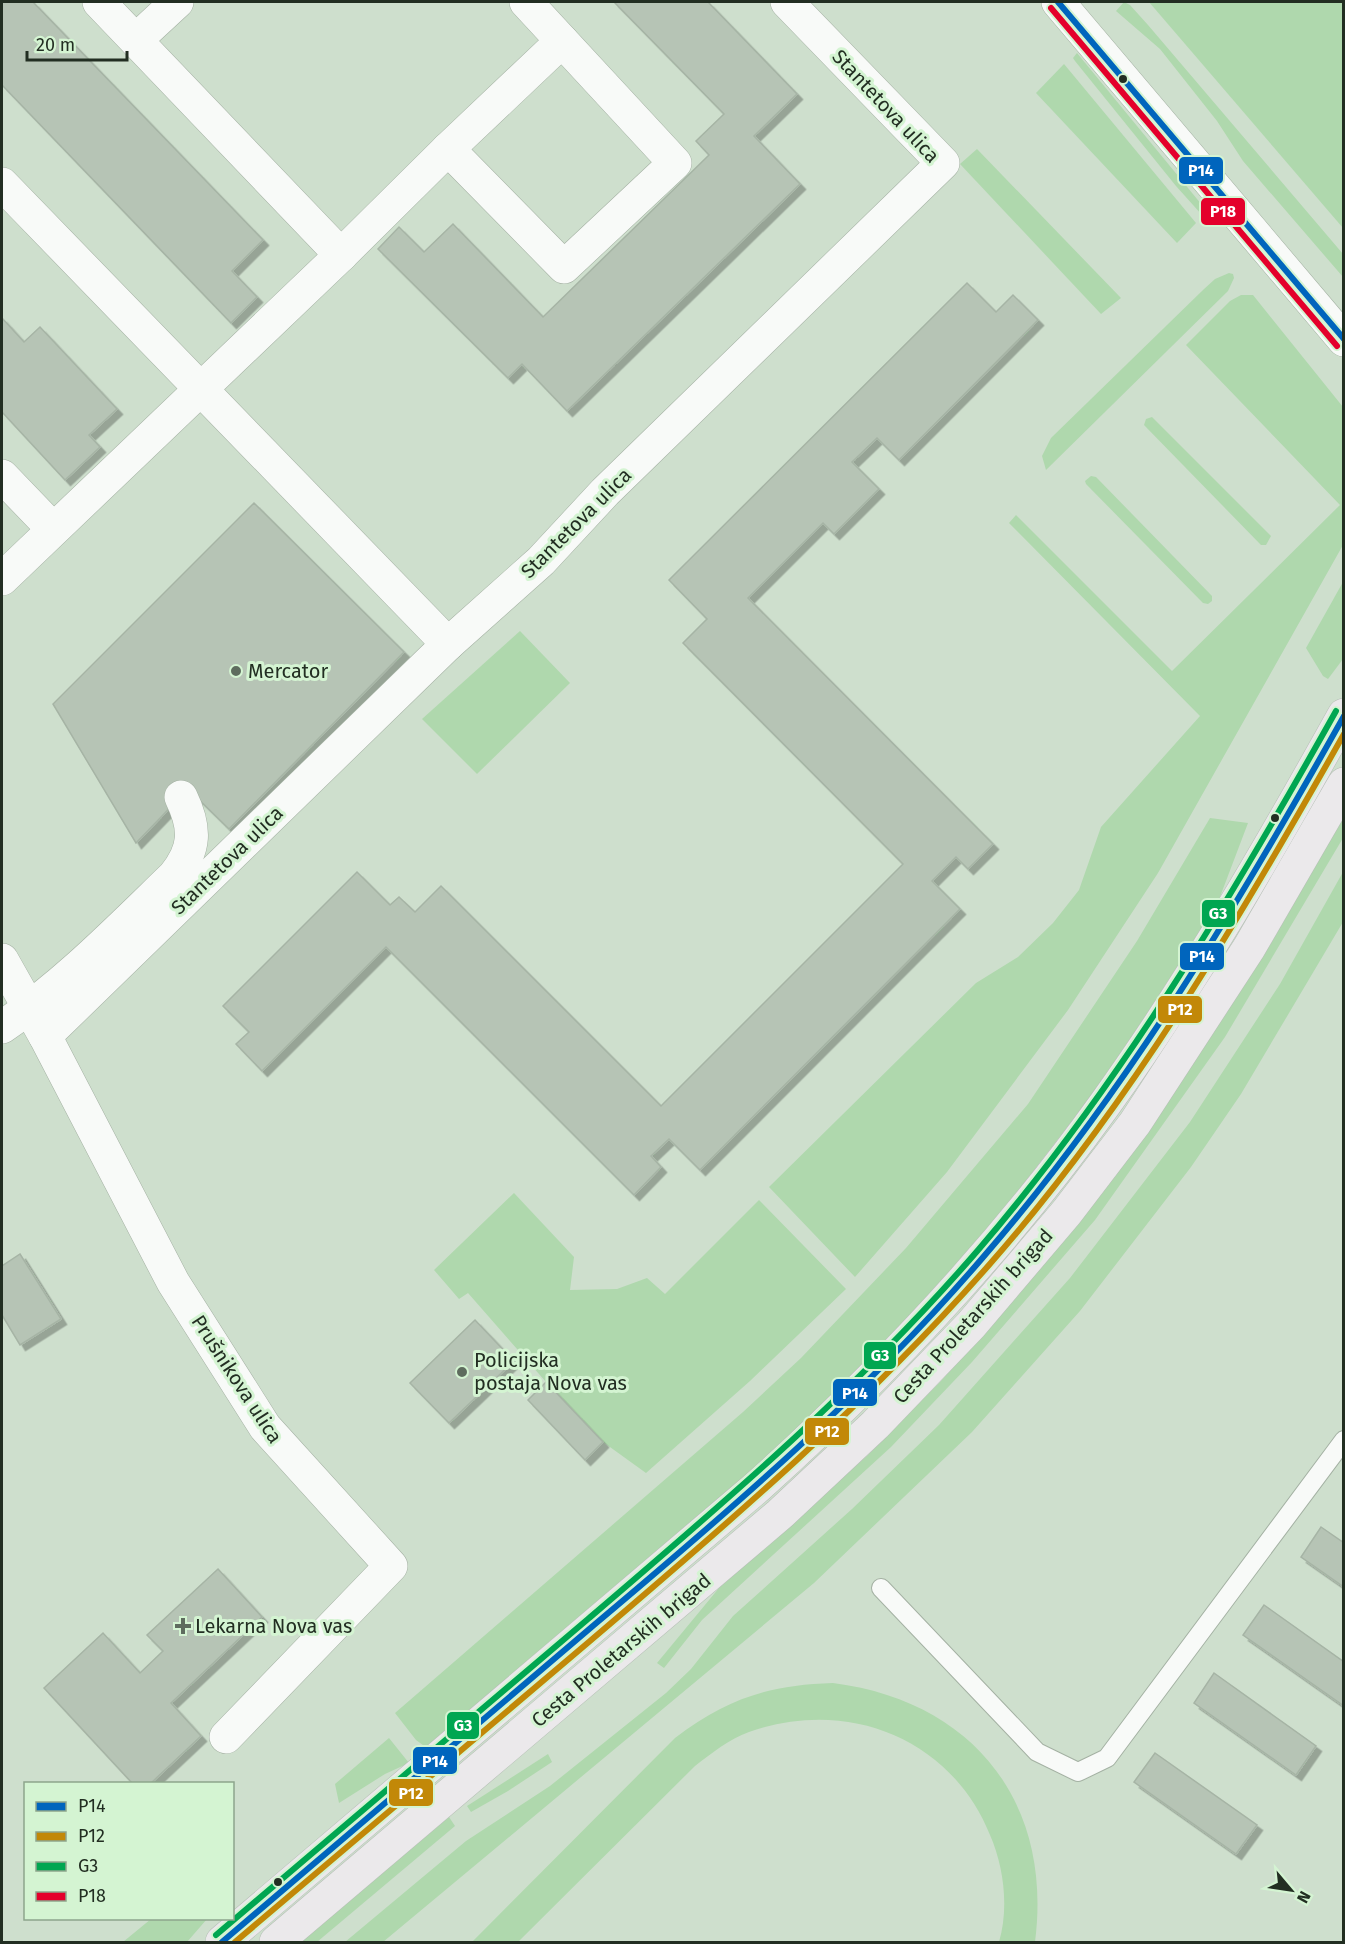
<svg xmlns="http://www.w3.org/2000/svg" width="1345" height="1944" font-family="'Fira Sans',sans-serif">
<defs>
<filter id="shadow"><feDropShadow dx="5.5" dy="5.5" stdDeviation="0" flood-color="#0004"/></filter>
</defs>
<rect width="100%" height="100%" fill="#cedfcd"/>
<g fill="#afd8ad">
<polygon points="1124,2 1130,5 1148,25 1343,254 1343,277 1243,161 1217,121 1160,49 1116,11"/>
<polygon points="1149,2 1343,2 1343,228"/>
<polygon points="1077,53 1211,216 1211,225 1176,186 1075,61 1073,58"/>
<polygon points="1064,64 1196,223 1177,243 1036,93"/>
<polygon points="977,149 1121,298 1101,314 960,164"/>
<polygon points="1229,273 1233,274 1234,278 1228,291 1046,470 1042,456 1051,438 1203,290 1215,279"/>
<polygon points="1241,295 1253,295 1343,407 1343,545 1158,873 1068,1010 947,1172 855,1277 769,1187 976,983 1018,957 1053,923 1079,890 1101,827 1200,716 1009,523 1016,515 1172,671 1340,505 1186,345 1230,301"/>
<polygon points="1152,417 1271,536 1266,545 1261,545 1144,425 1146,419"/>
<polygon points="1091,476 1096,477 1212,596 1212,601 1208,604 1203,603 1086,484 1085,481"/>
<polygon points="1343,582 1343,659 1328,679 1323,676 1306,648"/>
<polygon points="520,631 570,683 477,774 422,719"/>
<polygon points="1210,818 1248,823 1215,910 1108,1074 1004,1209 939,1285 873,1356 794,1434 427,1748 416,1740 395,1713 743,1412 801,1358 906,1248 1028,1104 1137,941"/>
<polygon points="1343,818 1343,838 1225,1037 1095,1220 972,1362 891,1447 702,1620 664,1668 657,1663 719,1588 868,1455 941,1381 1002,1313 1172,1095 1270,945"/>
<polygon points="1343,872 1343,922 1241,1094 1191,1167 1080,1311 972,1432 814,1583 383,1942 345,1942 466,1841 550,1786 666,1693 691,1669 733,1616 852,1509 939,1425 1070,1278 1190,1122 1280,984"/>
<polygon points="514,1193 574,1257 570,1290 617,1289 647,1278 665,1294 759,1200 846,1289 750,1381 646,1473 603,1442 546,1382 468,1293 459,1299 434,1270"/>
<path d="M 833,1683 C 973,1701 1053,1802 1035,1942 L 999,1942 C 1009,1908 1004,1867 990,1835 C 951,1738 847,1697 749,1732 C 729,1739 712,1753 695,1766 L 518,1942 L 472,1942 L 675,1738 C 727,1699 768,1685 833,1683 Z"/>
<polygon points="389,1738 409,1763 385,1774 339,1803 335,1784"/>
<polygon points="548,1754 552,1762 508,1791 471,1812 467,1806"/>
<polygon points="449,1817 455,1826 317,1942 301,1942"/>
<polygon points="151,1919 151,1918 207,1919 187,1942 123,1942"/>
</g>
<g fill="#b6c4b5" stroke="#a6b4a5" stroke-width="1.5" filter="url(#shadow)">
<polygon points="2,2 33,2 263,240 232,271 257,297 231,323 2,85"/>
<polygon points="614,2 708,2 797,94 754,136 800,184 567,411 522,364 508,378 378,249 399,227 424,252 453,224 543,317 709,155 696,141 724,114"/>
<polygon points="967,283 996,312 1013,295 1038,320 899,460 877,438 852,462 879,489 834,534 823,523 748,598 993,844 968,869 956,857 932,881 960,909 700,1170 669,1139 651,1156 661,1167 634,1195 386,947 262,1071 236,1044 249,1032 223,1006 357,872 390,905 399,897 415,912 441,886 661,1106 903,864 683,643 707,619 669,580"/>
<polygon points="2,318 24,342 40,327 117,409 89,435 100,447 65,480 2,412"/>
<polygon points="254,503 404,652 229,829 188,789 136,843 53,704"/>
<polygon points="20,1254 61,1319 20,1345 2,1315 2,1266"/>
<polygon points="475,1320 514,1361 449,1423 410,1383"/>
<polygon points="546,1382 603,1442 585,1460 528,1400"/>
<polygon points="1321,1527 1344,1543 1344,1587 1301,1557"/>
<polygon points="218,1569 262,1617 171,1703 201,1736 150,1784 133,1784 44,1688 103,1633 140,1673 163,1651 147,1635"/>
<polygon points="1264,1605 1344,1662 1344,1706 1243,1635"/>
<polygon points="1214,1673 1316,1746 1296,1775 1194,1703"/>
<polygon points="1155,1753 1257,1825 1236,1854 1134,1782"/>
</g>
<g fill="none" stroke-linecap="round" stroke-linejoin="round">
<defs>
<polyline id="lane" points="881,1588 1037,1752 1078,1772 1107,1758 1344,1440"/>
<g id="street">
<polyline points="99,2 341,255"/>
<polyline points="136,40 177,2"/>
<polyline points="448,149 562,41"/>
<polyline points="2,184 448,644"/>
<polyline points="2,476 53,529"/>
<polyline points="2,579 341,255 448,149 564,267 675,163 526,2"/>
<polyline points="2,960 45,1036 173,1282 265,1427 391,1566 226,1737"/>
<path d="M 2,1027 C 65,985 119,929 174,876 C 196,849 196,828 181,797"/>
<polyline points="45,1036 448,644 541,561 605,492 943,163 787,2"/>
</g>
<polyline id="secondary" points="1058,2 1344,340"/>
<g id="primary">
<path d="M 222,1942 L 757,1487 C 886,1371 1004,1245 1105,1104 C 1194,980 1270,848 1344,715"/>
<polyline points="276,1942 780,1514 875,1425 971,1325 1067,1212 1135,1123 1249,948 1344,784"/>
</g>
</defs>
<use href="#lane" stroke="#a4b1a3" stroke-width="20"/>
<use href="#street" stroke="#a4b1a3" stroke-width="34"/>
<use href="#secondary" stroke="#a4b1a3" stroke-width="34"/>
<use href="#primary" stroke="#b5beb5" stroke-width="34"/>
<use href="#lane" stroke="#f8faf8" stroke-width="18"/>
<use href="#street" stroke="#f8faf8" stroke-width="33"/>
<use href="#secondary" stroke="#f8faf8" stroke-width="33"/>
<use href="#primary" stroke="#ebe9eb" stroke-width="33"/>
<defs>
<g id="bus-1">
<polyline points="1058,2 1344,339"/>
<path d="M 222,1942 C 346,1836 470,1731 594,1625 C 732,1509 868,1392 985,1255 C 1127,1091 1238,905 1344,716"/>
</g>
<path id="bus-2" d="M 235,1942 C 353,1842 472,1741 590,1641 C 731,1521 866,1405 989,1265 C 1130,1105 1239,920 1344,734"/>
<path id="bus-3" d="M 216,1935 C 340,1830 464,1724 588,1619 C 725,1502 861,1386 979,1249 C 1120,1085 1231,899 1336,711"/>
<polyline id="bus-4" points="1051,8 1337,346"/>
</defs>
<use href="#bus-1" stroke="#d4f4d2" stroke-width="10"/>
<use href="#bus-2" stroke="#d4f4d2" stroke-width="10"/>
<use href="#bus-3" stroke="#d4f4d2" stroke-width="10"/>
<use href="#bus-4" stroke="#d4f4d2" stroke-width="10"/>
<use href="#bus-1" stroke="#0065bd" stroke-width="6"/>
<use href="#bus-2" stroke="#c28808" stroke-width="6"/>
<use href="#bus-3" stroke="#00a651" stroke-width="6"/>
<use href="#bus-4" stroke="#e4002b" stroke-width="6"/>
</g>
<g fill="#222e22" stroke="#d4f4d2" stroke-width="2">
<circle cx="1123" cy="79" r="5"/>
<circle cx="1275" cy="818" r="5"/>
<circle cx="278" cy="1882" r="5"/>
</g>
<g fill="#5e6c5e" stroke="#d4f4d2" stroke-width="2">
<circle cx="236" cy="671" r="6"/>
<circle cx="462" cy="1372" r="6"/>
<path d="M180 1617h6v6h6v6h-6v6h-6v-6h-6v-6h6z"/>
</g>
<g text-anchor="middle" stroke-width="6" stroke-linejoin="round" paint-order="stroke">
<g font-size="20" fill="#222e22" stroke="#d4f4d2">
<text transform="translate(886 106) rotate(47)" y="7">Stantetova ulica</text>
<text transform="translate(576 523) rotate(-45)" y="7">Stantetova ulica</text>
<text transform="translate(227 860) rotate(-44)" y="7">Stantetova ulica</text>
<text transform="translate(973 1316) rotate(-48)" y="7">Cesta Proletarskih brigad</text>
<text transform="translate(237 1379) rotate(57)" y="7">Prušnikova ulica</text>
<text transform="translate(621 1650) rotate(-40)" y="7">Cesta Proletarskih brigad</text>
</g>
<g font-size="20" fill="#222e22" stroke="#d4f4d2" text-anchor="start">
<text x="248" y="678">Mercator</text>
<text x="474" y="1367">Policijska<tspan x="474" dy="23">postaja Nova vas</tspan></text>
<text x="195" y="1633">Lekarna Nova vas</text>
</g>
</g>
<g stroke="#d4f4d2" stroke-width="2">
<rect x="1178" y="156" width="46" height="29" rx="6" fill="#0065bd"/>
<rect x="1200" y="197" width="46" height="29" rx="6" fill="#e4002b"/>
<rect x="1201" y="899" width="35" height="29" rx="6" fill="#00a651"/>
<rect x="1179" y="942" width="46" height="29" rx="6" fill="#0065bd"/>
<rect x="1157" y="995" width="46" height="29" rx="6" fill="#c28808"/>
<rect x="863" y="1341" width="34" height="29" rx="6" fill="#00a651"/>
<rect x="832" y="1378" width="46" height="29" rx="6" fill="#0065bd"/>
<rect x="804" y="1417" width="46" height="29" rx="6" fill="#c28808"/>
<rect x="446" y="1711" width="34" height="29" rx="6" fill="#00a651"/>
<rect x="412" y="1746" width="46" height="29" rx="6" fill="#0065bd"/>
<rect x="388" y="1778" width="46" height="29" rx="6" fill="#c28808"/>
</g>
<g font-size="16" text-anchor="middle" font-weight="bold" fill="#fff">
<text x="1201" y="176">P14</text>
<text x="1223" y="217">P18</text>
<text x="1218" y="919">G3</text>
<text x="1202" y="962">P14</text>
<text x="1180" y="1015">P12</text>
<text x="880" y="1361">G3</text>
<text x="855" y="1399">P14</text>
<text x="827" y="1437">P12</text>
<text x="463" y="1731">G3</text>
<text x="435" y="1767">P14</text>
<text x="411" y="1799">P12</text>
</g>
<rect width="1345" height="1944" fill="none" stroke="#222e22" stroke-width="6"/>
<rect x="24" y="1782" width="210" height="138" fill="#d4f4d2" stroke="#8da58c" stroke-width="1.5"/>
<rect x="36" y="1802" width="30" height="9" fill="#0065bd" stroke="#8da58c" stroke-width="1.5"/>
<text x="78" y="1812" font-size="18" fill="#222e22">P14</text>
<rect x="36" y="1832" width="30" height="9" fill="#c28808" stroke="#8da58c" stroke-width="1.5"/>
<text x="78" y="1842" font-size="18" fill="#222e22">P12</text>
<rect x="36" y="1862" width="30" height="9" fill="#00a651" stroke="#8da58c" stroke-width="1.5"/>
<text x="78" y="1872" font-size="18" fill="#222e22">G3</text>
<rect x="36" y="1892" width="30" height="9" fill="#e4002b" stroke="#8da58c" stroke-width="1.5"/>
<text x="78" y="1902" font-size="18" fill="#222e22">P18</text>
<g transform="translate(1291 1890) rotate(119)" stroke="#d4f4d2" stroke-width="4.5" paint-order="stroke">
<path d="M0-4.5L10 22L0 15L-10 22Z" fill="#222e22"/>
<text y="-9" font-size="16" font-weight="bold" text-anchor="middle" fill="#222e22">N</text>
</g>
<path d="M27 51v9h100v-9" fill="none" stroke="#222e22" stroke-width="3"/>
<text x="36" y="51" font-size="18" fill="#222e22" stroke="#d4f4d2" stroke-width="4.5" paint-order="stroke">20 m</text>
</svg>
